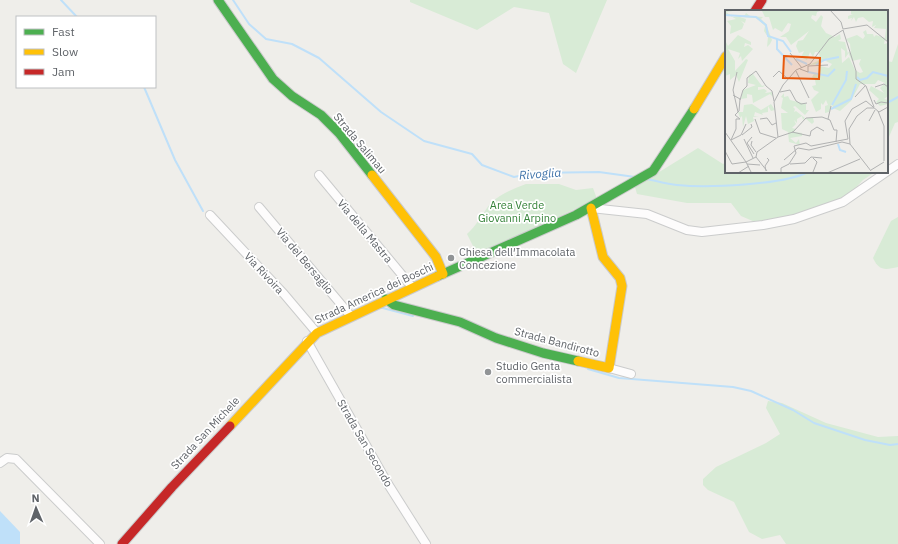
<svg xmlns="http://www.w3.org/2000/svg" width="898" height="544" font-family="'IBM Plex Sans',sans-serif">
<rect width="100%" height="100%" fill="#efeeea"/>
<g fill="#d8ebd6">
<polygon points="410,0 607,0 576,73 563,64 549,13 514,7 477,30 410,2"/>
<polygon points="898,44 898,122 895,123 888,139 887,160 887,61 892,62"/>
<polygon points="698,148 723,164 726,162 726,172 875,172 863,180 848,196 788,218 755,222 741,216 731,203 687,203 637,194 635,187"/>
<path d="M 526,184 L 559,184 L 576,190 L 593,188 L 597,199 L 477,254 L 467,234 C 477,225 482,214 490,204 C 500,194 513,189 526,184 Z"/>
<path d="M 898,217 L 898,267 C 885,270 879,271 873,258 L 891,221 Z"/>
<polygon points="768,401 782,403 826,423 878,437 898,436 898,544 786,544 780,535 762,539 749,532 734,502 708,490 703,485 703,479 716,467 766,443 780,434 766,408"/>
</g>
<polygon fill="#bfe0f9" points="0,511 20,532 20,544 0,544"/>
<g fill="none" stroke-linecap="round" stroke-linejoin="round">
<g stroke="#bfe0f9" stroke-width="2">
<polyline points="61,0 77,17"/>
<polyline points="233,0 249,24 266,39 292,44 319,58 381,112 424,141 472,154 482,165 514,177 533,173 599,172 635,177"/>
<polyline points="144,87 175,160 203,211"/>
<polyline points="887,103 898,97"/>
<path d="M 647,179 C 657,181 667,184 677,185 C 707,188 783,185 808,172"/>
<polyline points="379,307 413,316"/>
<polyline points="588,369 619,378 733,387 751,391 793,410 814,423 865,440 890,445 898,444"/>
</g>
<defs>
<g id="street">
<polyline points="319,175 412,287"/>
<polyline points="259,207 350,315"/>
<polyline points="591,208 647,214 687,230 702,232 763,225 794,219 843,202 898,164"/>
<polyline points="210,215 284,294 317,333"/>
<polyline points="307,341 388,484 426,544"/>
<polyline points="609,368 631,374"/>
<polyline points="0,463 7,458 16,459 100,544"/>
</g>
<g id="fast">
<polyline points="218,0 273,79 292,96 321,115 339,133 372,175"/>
<polyline points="438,276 576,215 653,171 694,109"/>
<polyline points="386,299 394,305 460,322 496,338 543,353 578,361"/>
</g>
<g id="slow">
<polyline points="694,109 726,56"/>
<polyline points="372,175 436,257 443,274"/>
<polyline points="578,361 609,368 622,286 620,278 603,257 591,208"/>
<polyline points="230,426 317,333 438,276"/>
</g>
<g id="jam">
<polyline points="755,11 762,0"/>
<polyline points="122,544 172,487 230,426"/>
</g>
</defs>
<use href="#street" stroke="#cbcccc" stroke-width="10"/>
<use href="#fast" stroke="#cacacb" stroke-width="11"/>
<use href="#slow" stroke="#cacacb" stroke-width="11"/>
<use href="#jam" stroke="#cacacb" stroke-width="11"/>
<use href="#street" stroke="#fdfcfc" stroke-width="8"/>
<use href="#fast" stroke="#4caf50" stroke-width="9"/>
<use href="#slow" stroke="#ffc107" stroke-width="9"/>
<use href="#jam" stroke="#c62828" stroke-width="9"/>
</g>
<g fill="#919496" stroke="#fff" stroke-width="1.5">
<circle cx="451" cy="258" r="4"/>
<circle cx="488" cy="372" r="4"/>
</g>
<g text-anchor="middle" stroke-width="3.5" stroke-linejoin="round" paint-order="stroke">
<g font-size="11" fill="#5f6368" stroke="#fff">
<text transform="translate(360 143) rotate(50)" y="4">Strada Salimau</text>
<text transform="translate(365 231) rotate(50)" y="4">Via della Mastra</text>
<text transform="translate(305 261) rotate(50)" y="4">Via del Bersaglio</text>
<text transform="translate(264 273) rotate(47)" y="4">Via Rivoira</text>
<text transform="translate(374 293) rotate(-25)" y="4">Strada America dei Boschi</text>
<text transform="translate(557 342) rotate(15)" y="4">Strada Bandirotto</text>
<text transform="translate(205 433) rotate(-47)" y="4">Strada San Michele</text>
<text transform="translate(365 443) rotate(60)" y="4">Strada San Secondo</text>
</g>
<g font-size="11" fill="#348238" stroke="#fff">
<text x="517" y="209">Area Verde<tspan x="517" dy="13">Giovanni Arpino</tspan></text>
</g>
<g font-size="11" fill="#5f6368" stroke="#fff" text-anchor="start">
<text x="459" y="256">Chiesa dell′Immacolata<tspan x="459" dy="13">Concezione</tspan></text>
<text x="496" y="370">Studio Genta<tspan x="496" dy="13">commercialista</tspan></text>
</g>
<g font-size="12" font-style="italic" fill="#4174aa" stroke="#fff">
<text transform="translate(540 174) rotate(-4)" y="4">Rivoglia</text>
</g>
</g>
<g transform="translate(725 10)">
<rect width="163" height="163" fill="#efeeea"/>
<path d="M 0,0 L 15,0 L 1,2 L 8,7 L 20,5 L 21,3 L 25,6 L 38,7 L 36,9 L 41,14 L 47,30 L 45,34 L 42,37 L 43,27 L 39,21 L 40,16 L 31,8 L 15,7 L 21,9 L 20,13 L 16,11 L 19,14 L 17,19 L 5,24 L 6,16 L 2,11 L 11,9 L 2,4 L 0,7 ZM 98,0 L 92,2 L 91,6 L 87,5 L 86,8 L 91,12 L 96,5 L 98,7 L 96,16 L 101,23 L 110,27 L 115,24 L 116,29 L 113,31 L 120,32 L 123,44 L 120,48 L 120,41 L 116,38 L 117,53 L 124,47 L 130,60 L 135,63 L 138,62 L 134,54 L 136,49 L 127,51 L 123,42 L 126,43 L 125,34 L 121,29 L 132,25 L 138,29 L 140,26 L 138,22 L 141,20 L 142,24 L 148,24 L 149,27 L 151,25 L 160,28 L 161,19 L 149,18 L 151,15 L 147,17 L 148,11 L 144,12 L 138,7 L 133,8 L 131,12 L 129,7 L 126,11 L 127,8 L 123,9 L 123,6 L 128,4 L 126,4 L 126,0 L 163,0 L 163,32 L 160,29 L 159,34 L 163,33 L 163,86 L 159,89 L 163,90 L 163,94 L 155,96 L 151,92 L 154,89 L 144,80 L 146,76 L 159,83 L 155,78 L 160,73 L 153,70 L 150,74 L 135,74 L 126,91 L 115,101 L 108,98 L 107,94 L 104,102 L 100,103 L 100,96 L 103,95 L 101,90 L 98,95 L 96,93 L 96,99 L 91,102 L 86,90 L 94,82 L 89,80 L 87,76 L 91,75 L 90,70 L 87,67 L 89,64 L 95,65 L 95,56 L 104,58 L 107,54 L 101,51 L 105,47 L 94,54 L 84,55 L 95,50 L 94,42 L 90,42 L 88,47 L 85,42 L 82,50 L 76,47 L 79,41 L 74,43 L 71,36 L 73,31 L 78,30 L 84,21 L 66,35 L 61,27 L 55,27 L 64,21 L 66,14 L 63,13 L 57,22 L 50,18 L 48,20 L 44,7 L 40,7 L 37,1 ZM 13,25 L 26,32 L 26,35 L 20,33 L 19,37 L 23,35 L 28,39 L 17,51 L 16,46 L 13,49 L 15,43 L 3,39 L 10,51 L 10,61 L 21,49 L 23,50 L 14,72 L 11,65 L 5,70 L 5,64 L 0,66 L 0,30 L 3,36 ZM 28,64 L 37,76 L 40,75 L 38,77 L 33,77 L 33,80 L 39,79 L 42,81 L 40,83 L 47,82 L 48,87 L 45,84 L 28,93 L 27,85 L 22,84 L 22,88 L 16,89 L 18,80 L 31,75 L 23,73 L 24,65 ZM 59,83 L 59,87 L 63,86 L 65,90 L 81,94 L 81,100 L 84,100 L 80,105 L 70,96 L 68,97 L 70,99 L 69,102 L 71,101 L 80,108 L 95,108 L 88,108 L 89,112 L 87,114 L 80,108 L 78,110 L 77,106 L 72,109 L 72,113 L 69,110 L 71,114 L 67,118 L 71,119 L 69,122 L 77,123 L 77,126 L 65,128 L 71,133 L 74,129 L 75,135 L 64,132 L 63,122 L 57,119 L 56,103 L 63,103 L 56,98 L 58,88 L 56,87 ZM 27,94 L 36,100 L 46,94 L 50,100 L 46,101 L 43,96 L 43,102 L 37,103 L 38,105 L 30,102 L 29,106 L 34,106 L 28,107 L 29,111 L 23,114 L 21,106 L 18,117 L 17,106 L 15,108 L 13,102 L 18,102 L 19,95 Z" fill="#d8ebd6"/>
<path fill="none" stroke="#bfe0f9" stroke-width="2" d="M 0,5 L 31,7 L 41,15 L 43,26 L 58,31 L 66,42M 52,29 L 52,39 L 67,55M 71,49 L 82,54M 91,55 L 99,50 L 114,47M 83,62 L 103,66 L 110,59M 132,67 L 135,70 L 142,68 L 148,62 L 163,66M 107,95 L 121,70 L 122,61M 106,99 L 126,89 L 131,74M 113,134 L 115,140 L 121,142"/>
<path fill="none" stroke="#b1b2b2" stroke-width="1" d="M 105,0 L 116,12 L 118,19M 118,19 L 142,15 L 163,32M 118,20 L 131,61 L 131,69 L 141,76 L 149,97M 65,43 L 77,58M 75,59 L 83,62 L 83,56 L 103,55M 71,61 L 84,88M 12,62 L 8,80 L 13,102M 48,67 L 54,61 L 63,69M 150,77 L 159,74 L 163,77M 55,82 L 65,80 L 71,91 L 76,94 L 82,93M 130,87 L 140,76M 15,90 L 18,80 L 22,76 L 22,68 L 31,61 L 41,76 L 47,81 L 49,91M 149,90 L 151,94 L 156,92 L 163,93M 153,101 L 159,116 L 159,151M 30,109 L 35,123 L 51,128M 35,109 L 42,108 L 47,115 L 51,113M 103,109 L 106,96M 105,110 L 109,120 L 112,120 L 111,132M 144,111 L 150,100M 0,122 L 21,152 L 7,154M 67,122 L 85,126 L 86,121 L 92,117 L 99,121M 17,125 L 27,117 L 26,114M 27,127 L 22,133 L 29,144M 53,127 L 68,122 L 81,108 L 97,107 L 105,110M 19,129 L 28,148M 6,130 L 11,119 L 11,109 L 15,109 L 10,105 L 14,101 L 15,89 L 8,85M 6,130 L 16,125 L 21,114M 27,131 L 26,135 L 31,142M 0,141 L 7,154M 31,147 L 32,142 L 53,127 L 49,92 L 58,75 L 71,60 L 85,54 L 104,29 L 118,20M 31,147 L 42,161M 59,150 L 73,138 L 84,140 L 117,132 L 125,134M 22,154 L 35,155M 65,154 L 80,153 L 86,147 L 97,148M 146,160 L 159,152M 41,161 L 40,156 L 44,150 L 42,148M 146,161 L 125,134 L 124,119 L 132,106 L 142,98 L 149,98M 26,162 L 21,152 L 31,147M 88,162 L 92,152 L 88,148M 13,163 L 24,156M 56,163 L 56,158 L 64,154 L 71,143 L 69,136 L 81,133 L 86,136 L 123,129 L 120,111 L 127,99 L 141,91 L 154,102 L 163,97M 102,163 L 135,149"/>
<path fill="#e8590c" fill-opacity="0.15" stroke="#e8590c" stroke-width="2" d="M 59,46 L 95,48 L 94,69 L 58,68 Z"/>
<rect width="163" height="163" fill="none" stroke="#5f6368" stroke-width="2"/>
</g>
<rect x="16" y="16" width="140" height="72" fill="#ffffff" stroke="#bfc1c3"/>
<rect x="24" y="29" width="20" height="6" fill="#4caf50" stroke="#bfc1c3"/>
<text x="52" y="36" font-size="12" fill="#5f6368">Fast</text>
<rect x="24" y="49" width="20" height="6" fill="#ffc107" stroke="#bfc1c3"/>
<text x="52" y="56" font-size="12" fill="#5f6368">Slow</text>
<rect x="24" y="69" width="20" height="6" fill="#c62828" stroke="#bfc1c3"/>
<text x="52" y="76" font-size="12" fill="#5f6368">Jam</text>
<g transform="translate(36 508) rotate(358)" stroke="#ffffff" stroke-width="3" paint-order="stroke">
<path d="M0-3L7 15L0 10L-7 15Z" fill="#5f6368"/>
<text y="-6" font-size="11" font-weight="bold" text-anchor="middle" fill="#5f6368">N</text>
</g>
</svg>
